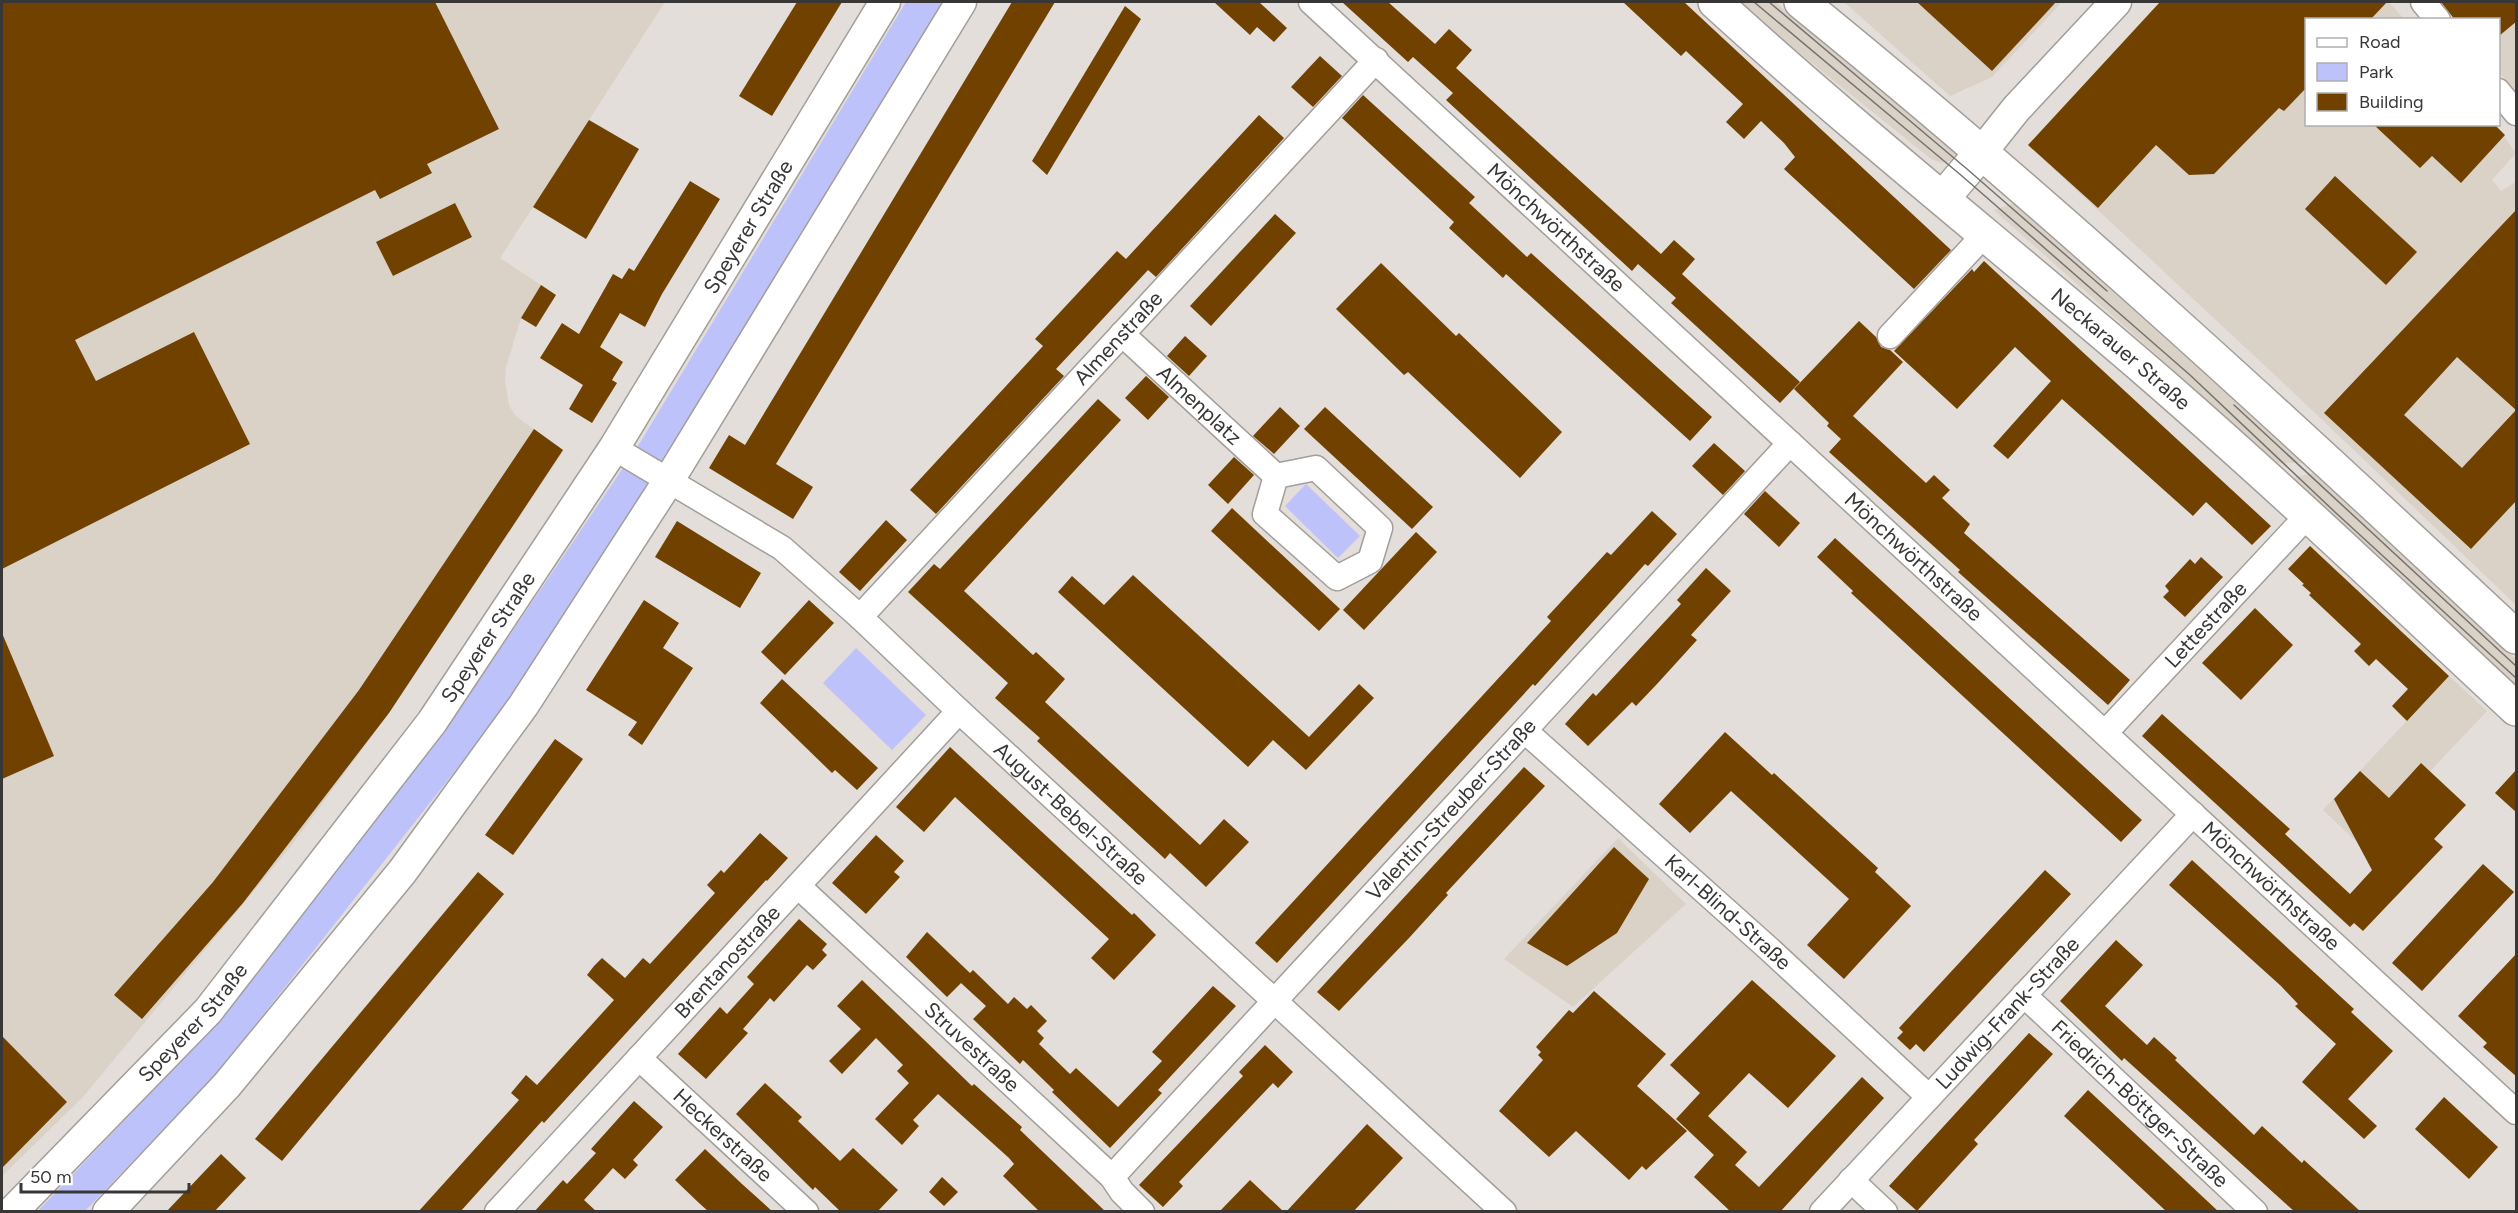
<svg xmlns="http://www.w3.org/2000/svg" width="2518" height="1213" font-family="Figtree,sans-serif">
<rect width="100%" height="100%" fill="#e3deda"/>
<g fill="#dad1c7">
<polygon points="2,2 665,2 500,258 541,285 521,318 506,367 505,380 509,405 514,414 522,421 564,450 389,713 291,846 83,1097 2,1176"/>
<polygon points="1736,2 1775,2 1957,150 1958,154 1955,160 1942,163 1931,159"/>
<polygon points="1844,2 2062,2 1992,77 1950,96"/>
<polygon points="2160,2 2271,2 2280,10 2288,2 2389,2 2404,19 2306,20 2306,124 2496,125 2516,153 2492,180 2501,191 2516,182 2516,605 2291,390 2028,145"/>
<polygon points="2440,2 2516,2 2516,93 2499,72 2498,20 2455,19"/>
<polygon points="2015,203 2255,418 2260,419 2295,446 2290,451 2303,463 2278,463 1994,210"/>
<polygon points="2314,473 2516,659 2516,685 2292,478"/>
<polygon points="2449,676 2487,711 2401,802 2411,817 2443,847 2395,898 2378,882 2357,842 2323,810"/>
<polygon points="1618,838 1686,904 1573,1007 1504,959"/>
</g>
<g fill="#bec2fa">
<polygon points="906,2 945,2 668,463 514,696 215,1076 85,1211 37,1212 217,1023 442,735 638,446"/>
<polygon points="1306,484 1360,536 1338,558 1285,506"/>
<polygon points="856,648 926,715 892,750 823,683"/>
</g>
<g fill="#714100" fill-rule="evenodd">
<polygon points="2,2 435,2 499,129 427,164 432,173 380,199 375,190 75,340 96,381 194,332 250,444 2,569"/>
<polygon points="797,2 842,2 772,116 739,96"/>
<polygon points="1012,2 1055,2 776,464 813,487 793,519 709,468 729,435 745,445"/>
<polygon points="1214,2 1259,2 1287,28 1274,42 1257,27 1250,35"/>
<polygon points="1342,2 1388,2 1435,44 1449,29 1472,50 1456,68 1661,254 1674,240 1695,259 1682,274 1800,382 1780,403 1671,303 1676,298 1638,264 1632,271 1446,100 1453,93 1413,57 1408,62"/>
<polygon points="1623,2 1684,2 1951,250 1914,289 1784,169 1795,157 1784,143 1761,121 1744,139 1726,122 1743,104 1686,51 1681,56"/>
<polygon points="1917,2 2056,2 1992,71"/>
<polygon points="2160,2 2387,2 2370,20 2307,20 2307,87 2284,111 2279,108 2214,174 2189,175 2156,145 2098,208 2028,145"/>
<polygon points="2441,2 2517,2 2517,21 2499,36 2499,20 2455,20"/>
<polygon points="1125,6 1141,19 1047,175 1032,161"/>
<polygon points="1320,56 1342,76 1313,107 1291,87"/>
<polygon points="1363,95 1475,197 1469,203 1527,257 1531,253 1712,417 1690,441 1506,274 1503,278 1449,228 1454,222 1342,118"/>
<polygon points="1259,115 1284,138 1156,277 1148,270 1085,338 1056,369 1064,376 936,514 910,490 1043,346 1035,339 1117,251 1126,259"/>
<polygon points="589,120 639,149 586,239 533,207"/>
<polygon points="2373,124 2494,124 2505,135 2461,183 2432,156 2420,168"/>
<polygon points="2335,176 2417,252 2386,285 2305,209"/>
<polygon points="690,181 720,199 662,294 645,327 620,313 600,347 623,362 612,380 617,383 592,423 569,409 583,385 540,358 562,323 579,334 613,274 622,279 629,268 634,271"/>
<polygon points="455,203 472,237 393,276 376,242"/>
<path d="M 2517,209 L 2517,500 L 2471,549 L 2324,413 ZM 2457,357 L 2516,410 L 2462,468 L 2404,415 Z"/>
<polygon points="1275,214 1296,233 1211,326 1190,306"/>
<polygon points="1984,261 2271,526 2252,545 2206,502 2193,516 2062,399 2008,459 1993,446 2051,381 2015,347 1957,409 1894,351 1972,269 1974,272"/>
<polygon points="1381,263 1456,336 1459,333 1562,432 1520,478 1408,372 1404,375 1336,309"/>
<polygon points="541,285 556,295 536,327 521,318"/>
<polygon points="1859,321 1876,337 1881,347 1890,350 1903,362 1853,416 1926,483 1934,475 1950,490 1942,498 1970,524 1964,533 2130,680 2108,705 1958,572 1960,570 1829,452 1841,439 1827,426 1829,423 1794,389"/>
<polygon points="1185,336 1207,356 1189,376 1167,356"/>
<polygon points="1146,376 1169,397 1148,420 1125,398"/>
<polygon points="1098,399 1121,420 964,591 1033,655 1036,652 1065,679 1045,702 1200,845 1224,819 1249,842 1206,887 1170,853 1165,859 1037,741 1040,738 995,698 1008,683 908,592 934,564 940,569"/>
<polygon points="1280,407 1300,426 1274,454 1253,436"/>
<polygon points="1325,407 1433,507 1412,529 1304,429"/>
<polygon points="534,429 563,450 389,713 243,903 142,1019 114,995 213,882 359,690"/>
<polygon points="1714,443 1745,471 1723,495 1692,466"/>
<polygon points="1234,457 1254,475 1228,504 1208,485"/>
<polygon points="1765,491 1800,523 1779,547 1744,514"/>
<polygon points="1232,508 1340,609 1319,631 1211,531"/>
<polygon points="1652,511 1677,534 1648,566 1645,564 1535,686 1533,684 1277,963 1255,943 1551,621 1547,617 1607,552 1611,555"/>
<polygon points="886,520 907,540 860,591 839,572"/>
<polygon points="677,521 761,573 740,608 655,557"/>
<polygon points="1416,532 1437,552 1364,630 1343,610"/>
<polygon points="1835,538 2142,820 2121,842 1851,593 1853,591 1817,557"/>
<polygon points="2310,546 2449,676 2407,721 2392,706 2408,689 2376,659 2369,666 2354,651 2361,644 2309,595 2311,593 2302,585 2304,584 2288,569"/>
<polygon points="2201,557 2223,577 2185,617 2163,597 2169,591 2165,586 2190,559 2195,564"/>
<polygon points="1706,568 1731,591 1691,635 1697,640 1657,684 1636,706 1632,702 1588,746 1565,724 1593,693 1596,696 1681,604 1677,600"/>
<polygon points="1133,575 1309,737 1359,684 1374,698 1306,770 1273,740 1248,767 1058,592 1072,576 1104,605"/>
<polygon points="644,600 679,623 663,648 693,668 642,745 628,735 637,722 586,690"/>
<polygon points="809,600 834,623 785,675 761,652"/>
<polygon points="2255,608 2293,645 2241,700 2202,663"/>
<polygon points="2,633 54,756 2,779"/>
<polygon points="782,679 878,768 857,790 835,770 832,773 760,703"/>
<polygon points="2162,714 2290,829 2285,834 2350,894 2372,870 2334,799 2360,771 2389,798 2421,763 2466,805 2434,839 2443,847 2363,931 2354,923 2350,927 2142,736"/>
<polygon points="1725,732 1772,775 1774,773 1878,868 1875,872 1911,906 1844,979 1807,945 1849,899 1731,791 1690,833 1659,804"/>
<polygon points="555,739 583,759 513,855 485,835"/>
<polygon points="950,747 1132,915 1134,913 1156,935 1114,980 1091,958 1109,939 955,797 924,832 896,807"/>
<polygon points="1524,767 1545,786 1446,893 1448,895 1409,938 1339,1011 1317,992"/>
<polygon points="2517,769 2517,813 2495,793"/>
<polygon points="760,833 788,858 767,881 766,880 544,1123 542,1121 460,1212 418,1212 519,1100 511,1093 526,1075 537,1085 614,1000 587,975 594,966 602,958 625,978 643,958 650,964 715,893 707,885 721,870 724,873"/>
<polygon points="876,835 904,861 894,872 900,877 866,914 832,883"/>
<polygon points="1614,847 1649,879 1617,933 1567,966 1527,943"/>
<polygon points="2192,860 2354,1009 2351,1012 2393,1051 2348,1099 2377,1126 2364,1139 2302,1082 2336,1044 2295,1006 2298,1004 2281,986 2169,885"/>
<polygon points="2483,864 2514,892 2422,991 2392,963"/>
<polygon points="2045,870 2071,894 1924,1052 1916,1044 1910,1050 1897,1038 1903,1032 1899,1028"/>
<polygon points="478,872 504,894 282,1161 255,1139"/>
<polygon points="799,919 827,944 822,950 827,955 813,970 807,965 774,1002 770,998 743,1029 748,1033 706,1079 678,1054 720,1007 727,1014 754,984 747,977"/>
<polygon points="927,932 970,973 973,970 1008,1004 1014,997 1027,1009 1031,1005 1047,1021 1037,1031 1044,1038 1039,1044 1070,1074 1076,1068 1118,1107 1162,1061 1152,1052 1213,986 1236,1006 1158,1090 1162,1093 1110,1148 1052,1092 1054,1090 1023,1060 1020,1064 973,1019 986,1006 961,983 947,997 906,957"/>
<polygon points="2116,940 2143,965 2105,1006 2147,1045 2154,1037 2177,1058 2175,1060 2254,1135 2262,1126 2302,1163 2304,1160 2361,1212 2295,1212 2124,1058 2122,1061 2060,1001"/>
<polygon points="2517,953 2517,1077 2483,1047 2487,1043 2458,1016"/>
<polygon points="862,980 972,1086 974,1084 1022,1127 1020,1130 1106,1212 1040,1212 1003,1176 1014,1164 1009,1158 938,1094 913,1120 919,1126 902,1145 875,1119 909,1083 897,1071 903,1065 876,1038 842,1074 829,1061 861,1029 837,1006"/>
<polygon points="1752,980 1836,1056 1788,1108 1749,1073 1708,1116 1747,1152 1735,1165 1759,1187 1862,1077 1884,1098 1780,1212 1731,1212 1694,1177 1714,1155 1676,1119 1700,1093 1670,1065"/>
<polygon points="1594,991 1666,1054 1637,1086 1687,1131 1646,1170 1642,1166 1629,1180 1576,1131 1549,1157 1499,1111 1543,1060 1538,1055 1541,1052 1536,1047 1569,1010 1573,1013"/>
<polygon points="2029,1033 2053,1054 1974,1140 1978,1144 1917,1211 1889,1186"/>
<polygon points="2,1036 67,1102 2,1168"/>
<polygon points="1265,1045 1293,1072 1278,1088 1273,1083 1179,1182 1183,1186 1163,1207 1139,1185 1243,1076 1239,1072"/>
<polygon points="765,1083 802,1117 798,1121 840,1161 853,1148 898,1190 877,1212 841,1212 815,1187 813,1190 736,1114"/>
<polygon points="2088,1090 2174,1170 2219,1212 2167,1212 2064,1116"/>
<polygon points="2444,1097 2498,1147 2469,1179 2415,1129"/>
<polygon points="634,1101 663,1127 633,1160 638,1165 625,1179 613,1168 584,1200 597,1212 534,1212 563,1180 567,1184 596,1153 591,1149"/>
<polygon points="1367,1124 1403,1158 1353,1212 1286,1212"/>
<polygon points="705,1149 742,1184 773,1212 709,1212 699,1203 675,1180"/>
<polygon points="221,1154 246,1178 214,1212 166,1212"/>
<polygon points="942,1177 958,1192 944,1206 929,1192"/>
<polygon points="1250,1180 1284,1212 1219,1212"/>
</g>
<g fill="none" stroke-linecap="round" stroke-linejoin="round">
<defs>
<g id="minor">
<path id="s1" d="M 1311,2 L 2516,1112"/>
<polyline points="2423,2 2438,20"/>
<polyline points="2498,91 2516,113"/>
<path id="s2" d="M 1122,334 L 1276,476"/>
<polyline points="1890,336 1985,234"/>
<path id="s3" d="M 614,448 L 782,548 L 860,617 L 959,711 L 1504,1212"/>
<polygon points="1316,468 1380,528 1370,561 1337,578 1265,514 1276,476"/>
<path id="s4" d="M 860,617 L 1376,60"/>
<path id="s5" d="M 1525,731 L 1768,948 L 1929,1097"/>
<path id="s6" d="M 2105,733 L 2308,515"/>
<path id="s7" d="M 798,886 L 1112,1177 L 1122,1192 L 1142,1212"/>
<path id="s8" d="M 2024,995 L 2255,1212"/>
<path id="s9" d="M 639,1058 L 806,1212"/>
<path id="s10" d="M 1112,1177 L 1790,443"/>
<polyline points="1851,1180 1885,1212"/>
<path id="s11" d="M 497,1212 L 959,711"/>
<path id="s12" d="M 1822,1212 L 2193,814"/>
</g>
<g id="tertiary">
<polyline points="1981,153 2016,109 2116,2"/>
<path id="s13" d="M 12,1212 L 208,1011 L 432,722 L 614,448 L 885,2"/>
<polyline points="108,1212 227,1085 402,872 523,706 669,480 961,2"/>
</g>
<g id="primary">
<path id="s14" d="M 1715,2 C 1855,130 2004,248 2148,372 C 2274,481 2395,596 2516,709"/>
<path d="M 1801,2 C 2049,203 2283,419 2516,637"/>
<polyline points="1943,198 1981,153"/>
</g>
</defs>
<use href="#minor" stroke="#a29e9a" stroke-width="27"/>
<use href="#tertiary" stroke="#a29e9a" stroke-width="33"/>
<use href="#primary" stroke="#a29e9a" stroke-width="36"/>
<use href="#minor" stroke="#fff" stroke-width="24"/>
<use href="#tertiary" stroke="#fff" stroke-width="30"/>
<use href="#primary" stroke="#fff" stroke-width="33"/>
<g stroke="#75726f" stroke-width="1.5">
<polyline points="1754,2 1962,176 2190,375 2336,513 2516,678"/>
<polyline points="1769,2 1967,169 2107,291"/>
<polyline points="2234,405 2516,666"/>
</g>
</g>
<g text-anchor="middle" stroke-width="6" stroke-linejoin="round" paint-order="stroke">
<g font-size="21" fill="#383735" stroke="#fff">
<text dy="7" stroke="none"><textPath href="#s13" startOffset="1234">Speyerer Straße</textPath></text>
<text dy="7" stroke="none"><textPath href="#s1" startOffset="333">Mönchwörthstraße</textPath></text>
<text dy="7" stroke="none"><textPath href="#s4" startOffset="380">Almenstraße</textPath></text>
<text dy="7" stroke="none"><textPath href="#s14" startOffset="534">Neckarauer Straße</textPath></text>
<text dy="7" stroke="none"><textPath href="#s2" startOffset="105">Almenplatz</textPath></text>
<text dy="7" stroke="none"><textPath href="#s1" startOffset="819">Mönchwörthstraße</textPath></text>
<text dy="7" stroke="none"><textPath href="#s6" startOffset="148">Lettestraße</textPath></text>
<text dy="7" stroke="none"><textPath href="#s13" startOffset="748">Speyerer Straße</textPath></text>
<text dy="7" stroke="none"><textPath href="#s10" startOffset="500">Valentin-Streuber-Straße</textPath></text>
<text dy="7" stroke="none"><textPath href="#s3" startOffset="588">August-Bebel-Straße</textPath></text>
<text dy="7" stroke="none"><textPath href="#s1" startOffset="1305">Mönchwörthstraße</textPath></text>
<text dy="7" stroke="none"><textPath href="#s5" startOffset="272">Karl-Blind-Straße</textPath></text>
<text dy="7" stroke="none"><textPath href="#s11" startOffset="340">Brentanostraße</textPath></text>
<text dy="7" stroke="none"><textPath href="#s12" startOffset="272">Ludwig-Frank-Straße</textPath></text>
<text dy="7" stroke="none"><textPath href="#s13" startOffset="262">Speyerer Straße</textPath></text>
<text dy="7" stroke="none"><textPath href="#s7" startOffset="237">Struvestraße</textPath></text>
<text dy="7" stroke="none"><textPath href="#s8" startOffset="159">Friedrich-Böttger-Straße</textPath></text>
<text dy="7" stroke="none"><textPath href="#s9" startOffset="114">Heckerstraße</textPath></text>
</g>
</g>
<rect width="2518" height="1213" fill="none" stroke="#383735" stroke-width="6"/>
<rect x="2305" y="18" width="195" height="108" fill="#ffffff" stroke="#afafae" stroke-width="1.5"/>
<rect x="2317" y="38" width="30" height="9" fill="#ffffff" stroke="#afafae" stroke-width="1.5"/>
<text x="2359" y="48" font-size="18" fill="#383735">Road</text>
<rect x="2317" y="63" width="30" height="18" fill="#bec2fa" stroke="#afafae" stroke-width="1.5"/>
<text x="2359" y="78" font-size="18" fill="#383735">Park</text>
<rect x="2317" y="93" width="30" height="18" fill="#714100" stroke="#afafae" stroke-width="1.5"/>
<text x="2359" y="108" font-size="18" fill="#383735">Building</text>
<path d="M21 1183v9h168v-9" fill="none" stroke="#383735" stroke-width="3"/>
<text x="30" y="1183" font-size="18" fill="#383735" stroke="#ffffff" stroke-width="4.5" paint-order="stroke">50 m</text>
</svg>
